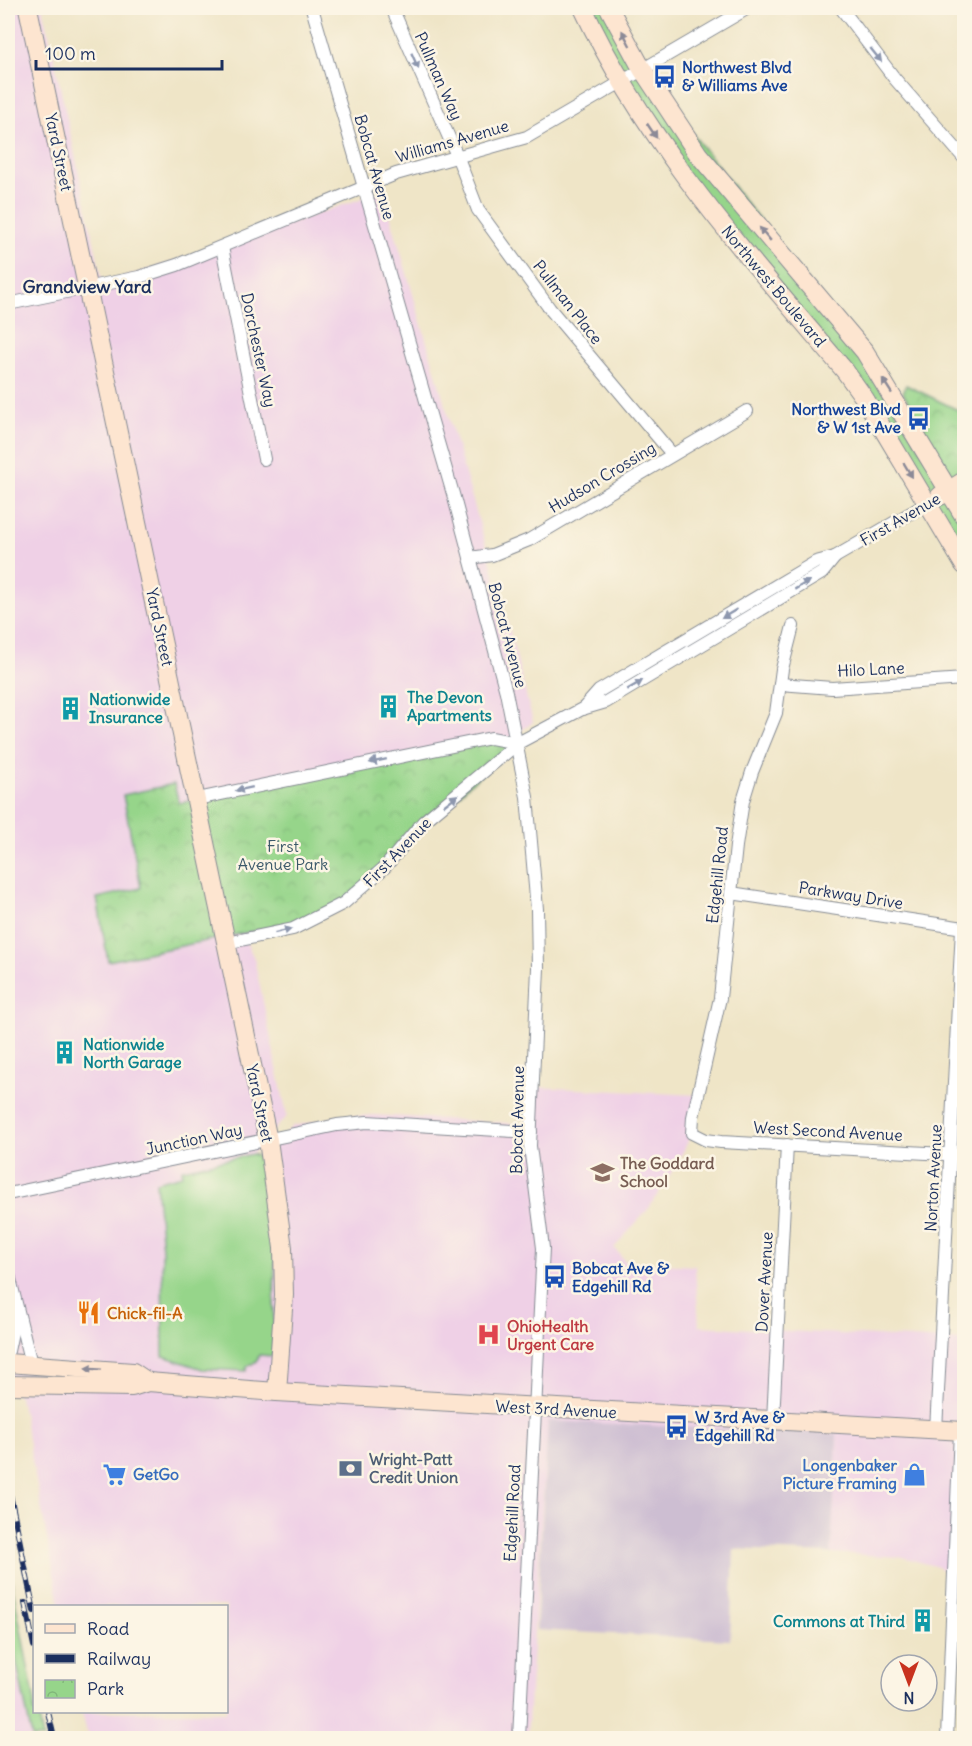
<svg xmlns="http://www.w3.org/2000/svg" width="972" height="1746" font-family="Delius,sans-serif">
<defs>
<pattern id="park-crowns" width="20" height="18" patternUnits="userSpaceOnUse" patternTransform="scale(1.5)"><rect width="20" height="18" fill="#96d58a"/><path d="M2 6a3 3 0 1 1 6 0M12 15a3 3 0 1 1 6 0" fill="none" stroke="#81b77a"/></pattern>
</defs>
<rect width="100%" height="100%" fill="#fcf5e5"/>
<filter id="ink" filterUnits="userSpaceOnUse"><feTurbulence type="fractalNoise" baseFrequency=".0167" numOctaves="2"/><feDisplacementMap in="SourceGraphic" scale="12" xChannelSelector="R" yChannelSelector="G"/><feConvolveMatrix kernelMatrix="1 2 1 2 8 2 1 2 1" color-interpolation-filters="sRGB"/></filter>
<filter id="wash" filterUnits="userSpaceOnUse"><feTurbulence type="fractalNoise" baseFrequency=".008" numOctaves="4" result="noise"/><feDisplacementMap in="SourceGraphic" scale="24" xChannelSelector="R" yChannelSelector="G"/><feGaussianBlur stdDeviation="1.35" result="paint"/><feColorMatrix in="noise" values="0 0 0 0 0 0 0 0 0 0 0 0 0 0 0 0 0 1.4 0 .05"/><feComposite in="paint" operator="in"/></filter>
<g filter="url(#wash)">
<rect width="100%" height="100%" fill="#efe5c7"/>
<g fill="#efd0e6">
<polygon points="8,8 43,8 103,284 228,245 383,191 502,601 533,722 244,938 254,958 287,1116 252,1154 182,1169 182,1175 157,1182 162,1249 163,1356 246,1371 247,1367 257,1361 262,1158 293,1126 335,1118 374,1115 508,1123 529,1129 533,1087 698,1095 692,1133 678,1162 649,1208 614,1248 626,1262 695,1266 699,1326 964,1341 964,1546 960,1545 957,1580 938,1567 902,1557 831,1553 837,1434 548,1422 527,1738 88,1738 82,1712 226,1712 226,1606 60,1606 21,1402 18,1395 10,1390 8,1379"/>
<polygon points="8,1621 32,1738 8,1738"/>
</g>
<g fill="#cdbed2">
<polygon points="548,1421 837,1434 831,1553 734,1549 730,1640 536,1630"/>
<polygon points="959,1545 964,1546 964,1585 957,1580"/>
</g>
<g fill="#96d58a" stroke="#588274" stroke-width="1.5">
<polygon points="583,8 609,8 642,69 835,317 964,516 964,565 865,399 676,167"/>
<polygon points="252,1154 262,1158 275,1260 273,1356 259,1355 257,1361 247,1367 246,1371 202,1369 163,1356 162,1249 156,1182 182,1175 182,1169"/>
<polygon points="8,1563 34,1697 34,1712 38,1712 43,1738 32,1738 8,1621"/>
</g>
<g fill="url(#park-crowns)" stroke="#588274" stroke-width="1.5">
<polygon points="906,385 964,413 964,496 903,393"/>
<polygon points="491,738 518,743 468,786 385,867 321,917 108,961 97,898 141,888 123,795 174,784 179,803"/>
</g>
</g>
<g filter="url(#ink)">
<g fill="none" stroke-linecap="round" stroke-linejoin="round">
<defs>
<g id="street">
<polyline points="312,8 453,494 506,692 527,797 537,909 538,968 530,1146 543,1248 519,1738"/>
<polyline points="392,8 458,158 478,210 550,309 672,454"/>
<polyline points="841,8 895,79 964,158"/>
<polyline points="222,247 264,459"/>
<polyline points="8,304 139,277 177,265 396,174 527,137 748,8"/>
<polyline points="470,558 492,555 529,540 747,411"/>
<polyline points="793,626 782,669 776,713 752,772 743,801 736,846 720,998 693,1117 692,1133 706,1140 721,1142 964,1155"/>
<polyline points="780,684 832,688 964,679"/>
<polyline points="583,709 599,691 816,562 835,557 928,503"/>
<polyline points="197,799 491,738 518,743"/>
<polyline points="731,893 964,928"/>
<polyline points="226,943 293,929 344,903 385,867 423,822 518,743 582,709 606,702 822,573 835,557"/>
<polyline points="8,1194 337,1125 367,1122 531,1132"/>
<polyline points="8,1271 31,1364"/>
<polyline points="8,1351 16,1313"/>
<polyline points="773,1420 787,1145"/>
<polyline points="936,1430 962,928"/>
<polyline points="947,1738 960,1431"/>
</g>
<g id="secondary">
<polyline points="28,8 268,1140 283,1248 284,1295 277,1392"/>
<path d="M 583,8 C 647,146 747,255 845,371 L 865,399 L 964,565"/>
<polyline points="609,8 642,69 698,154 865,352 964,516"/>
<polyline points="940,496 964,481"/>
<polyline points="8,1363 133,1372 148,1382"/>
<polyline points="8,1385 132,1387 148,1382 277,1392 964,1431"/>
</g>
</defs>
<use href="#street" stroke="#858a92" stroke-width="14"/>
<use href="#secondary" stroke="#858a92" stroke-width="20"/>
<use href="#street" stroke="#fff" stroke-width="12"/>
<use href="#secondary" stroke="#fde5d0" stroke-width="18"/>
<defs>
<g id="rail">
<polyline points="8,1485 34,1611"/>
<polyline points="25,1603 34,1646"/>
<polyline points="48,1712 54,1738"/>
</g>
</defs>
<use href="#rail" stroke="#1b2f5e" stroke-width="6"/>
<use href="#rail" stroke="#fcf5e5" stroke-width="4" stroke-dasharray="11" stroke-linecap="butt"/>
</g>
<defs><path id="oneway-solid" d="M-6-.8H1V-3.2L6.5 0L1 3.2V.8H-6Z" transform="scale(1.5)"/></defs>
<g fill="#8c8a97">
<use href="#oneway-solid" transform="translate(626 38) rotate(-118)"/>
<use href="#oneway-solid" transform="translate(652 131) rotate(56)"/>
<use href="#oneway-solid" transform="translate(765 234) rotate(-130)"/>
<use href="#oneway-solid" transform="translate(887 386) rotate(-123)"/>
<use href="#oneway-solid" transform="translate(908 470) rotate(59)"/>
<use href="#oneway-solid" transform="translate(93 1369) rotate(-176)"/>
</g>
<g fill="#8d97ae">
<use href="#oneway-solid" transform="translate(876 55) rotate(51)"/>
<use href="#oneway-solid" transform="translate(415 61) rotate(66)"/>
<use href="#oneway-solid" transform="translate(802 585) rotate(-31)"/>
<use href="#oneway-solid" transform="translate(729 614) rotate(149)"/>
<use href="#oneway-solid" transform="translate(635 685) rotate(-31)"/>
<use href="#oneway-solid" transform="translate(378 761) rotate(168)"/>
<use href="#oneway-solid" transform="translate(244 789) rotate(168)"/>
<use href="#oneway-solid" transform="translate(451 800) rotate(-38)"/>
<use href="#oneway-solid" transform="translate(283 931) rotate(-14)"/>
</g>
</g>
<defs>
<symbol id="bus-bare" viewBox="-9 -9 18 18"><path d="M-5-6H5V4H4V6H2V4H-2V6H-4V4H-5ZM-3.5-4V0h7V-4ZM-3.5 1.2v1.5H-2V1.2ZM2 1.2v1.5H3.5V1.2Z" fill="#1a4fb4" stroke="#fcf5e5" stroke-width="2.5" paint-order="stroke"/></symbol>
<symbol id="building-bare" viewBox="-9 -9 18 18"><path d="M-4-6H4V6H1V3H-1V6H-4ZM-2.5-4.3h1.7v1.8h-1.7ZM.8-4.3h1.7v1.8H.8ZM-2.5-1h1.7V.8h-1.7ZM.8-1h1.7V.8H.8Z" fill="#0f9aa8" stroke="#fcf5e5" stroke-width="2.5" paint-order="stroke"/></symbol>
<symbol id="school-bare" viewBox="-9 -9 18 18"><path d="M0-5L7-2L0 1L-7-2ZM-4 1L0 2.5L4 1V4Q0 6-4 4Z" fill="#8d6e63" stroke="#fcf5e5" stroke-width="2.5" paint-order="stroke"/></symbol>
<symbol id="restaurant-bare" viewBox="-9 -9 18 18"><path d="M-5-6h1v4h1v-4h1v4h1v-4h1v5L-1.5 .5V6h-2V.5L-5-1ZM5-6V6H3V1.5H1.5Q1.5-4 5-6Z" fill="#e8710a" stroke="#fcf5e5" stroke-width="2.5" paint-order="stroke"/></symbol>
<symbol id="hospital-bare" viewBox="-9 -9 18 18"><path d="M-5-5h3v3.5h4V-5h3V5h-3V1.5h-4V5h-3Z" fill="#e0444e" stroke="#fcf5e5" stroke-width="2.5" paint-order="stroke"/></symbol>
<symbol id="bank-bare" viewBox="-9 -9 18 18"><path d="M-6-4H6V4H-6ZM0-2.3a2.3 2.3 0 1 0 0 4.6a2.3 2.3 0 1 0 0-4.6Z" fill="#5c6f8a" stroke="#fcf5e5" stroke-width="2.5" paint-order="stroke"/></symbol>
<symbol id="supermarket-bare" viewBox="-9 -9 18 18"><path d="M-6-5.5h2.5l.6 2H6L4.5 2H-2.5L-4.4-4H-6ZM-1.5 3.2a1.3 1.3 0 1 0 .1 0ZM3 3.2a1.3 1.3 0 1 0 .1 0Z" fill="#3f7fe0" stroke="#fcf5e5" stroke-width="2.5" paint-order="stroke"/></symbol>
<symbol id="shop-bare" viewBox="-9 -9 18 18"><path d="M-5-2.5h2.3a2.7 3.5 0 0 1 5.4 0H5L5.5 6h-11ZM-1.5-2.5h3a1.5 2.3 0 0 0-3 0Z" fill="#3f7fe0" stroke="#fcf5e5" stroke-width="2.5" paint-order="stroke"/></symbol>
</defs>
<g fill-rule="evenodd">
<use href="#bus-bare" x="648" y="60" width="33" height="33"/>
<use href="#bus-bare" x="902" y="402" width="33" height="33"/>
<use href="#building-bare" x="372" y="690" width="33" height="33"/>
<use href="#building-bare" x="54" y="692" width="33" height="33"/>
<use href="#building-bare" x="48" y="1036" width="33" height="33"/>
<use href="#school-bare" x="586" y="1156" width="33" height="33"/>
<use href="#bus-bare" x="538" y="1260" width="33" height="33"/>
<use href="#restaurant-bare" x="72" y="1296" width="33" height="33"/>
<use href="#hospital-bare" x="472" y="1318" width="33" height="33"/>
<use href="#bus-bare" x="660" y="1410" width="33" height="33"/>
<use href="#bank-bare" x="334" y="1452" width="33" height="33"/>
<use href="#supermarket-bare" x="98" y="1458" width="33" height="33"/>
<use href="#shop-bare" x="898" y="1458" width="33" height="33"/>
<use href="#building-bare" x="906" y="1604" width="33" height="33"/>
</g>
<g text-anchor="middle" stroke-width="5" stroke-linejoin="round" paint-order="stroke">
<g font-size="16" font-weight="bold" fill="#164399" stroke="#fcf5e5" text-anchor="start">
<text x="682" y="73">Northwest Blvd<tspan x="682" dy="18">&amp; Williams Ave</tspan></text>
<text x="901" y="415" text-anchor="end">Northwest Blvd<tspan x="901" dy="18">&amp; W 1st Ave</tspan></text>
<text x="572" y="1274">Bobcat Ave &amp;<tspan x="572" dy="18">Edgehill Rd</tspan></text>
<text x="695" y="1423">W 3rd Ave &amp;<tspan x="695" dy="18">Edgehill Rd</tspan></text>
</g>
<g font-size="16" fill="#1b2f5e" stroke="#fcf5e5">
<text transform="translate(439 76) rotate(66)" y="6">Pullman Way</text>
<text transform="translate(452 141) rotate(-16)" y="6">Williams Avenue</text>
<text transform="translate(59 152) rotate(78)" y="6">Yard Street</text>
<text transform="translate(375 167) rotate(74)" y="6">Bobcat Avenue</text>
<text transform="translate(774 286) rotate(50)" y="6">Northwest Boulevard</text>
<text transform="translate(568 302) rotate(52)" y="6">Pullman Place</text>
<text transform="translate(259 350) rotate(78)" y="6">Dorchester Way</text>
<text transform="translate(602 477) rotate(-31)" y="6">Hudson Crossing</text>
<text transform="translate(900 519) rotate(-30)" y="6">First Avenue</text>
<text transform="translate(160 627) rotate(78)" y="6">Yard Street</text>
<text transform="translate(508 635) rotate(75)" y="6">Bobcat Avenue</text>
<text transform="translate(871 669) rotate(-3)" y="6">Hilo Lane</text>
<text transform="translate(397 852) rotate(-46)" y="6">First Avenue</text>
<text transform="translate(717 875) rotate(-84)" y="6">Edgehill Road</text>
<text transform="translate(851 895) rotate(9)" y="6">Parkway Drive</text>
<text transform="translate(260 1103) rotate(78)" y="6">Yard Street</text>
<text transform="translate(517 1120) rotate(-89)" y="6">Bobcat Avenue</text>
<text transform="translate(828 1131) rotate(3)" y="6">West Second Avenue</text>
<text transform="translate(194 1139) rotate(-12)" y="6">Junction Way</text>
<text transform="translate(933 1178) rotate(-87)" y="6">Norton Avenue</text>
<text transform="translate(764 1282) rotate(-87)" y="6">Dover Avenue</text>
<text transform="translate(556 1409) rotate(3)" y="6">West 3rd Avenue</text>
<text transform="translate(512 1513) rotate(-87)" y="6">Edgehill Road</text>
</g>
<g font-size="16" font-weight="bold" fill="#0d838f" stroke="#fcf5e5" text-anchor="start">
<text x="407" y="703">The Devon<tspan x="407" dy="18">Apartments</tspan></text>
<text x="89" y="705">Nationwide<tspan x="89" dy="18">Insurance</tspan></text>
<text x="83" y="1050">Nationwide<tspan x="83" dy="18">North Garage</tspan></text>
<text x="905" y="1627" text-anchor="end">Commons at Third</text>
</g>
<g font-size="16" fill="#3a5869" stroke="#fcf5e5">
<text x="283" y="852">First<tspan x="283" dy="18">Avenue Park</tspan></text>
</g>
<g font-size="16" font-weight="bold" fill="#785e54" stroke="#fcf5e5" text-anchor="start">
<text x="620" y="1169">The Goddard<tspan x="620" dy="18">School</tspan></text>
</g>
<g font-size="16" font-weight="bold" fill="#c56008" stroke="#fcf5e5" text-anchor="start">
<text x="107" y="1319">Chick-fil-A</text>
</g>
<g font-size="16" font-weight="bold" fill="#be3a42" stroke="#fcf5e5" text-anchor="start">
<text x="507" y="1332">OhioHealth<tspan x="507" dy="18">Urgent Care</tspan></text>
</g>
<g font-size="16" font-weight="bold" fill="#4e5e75" stroke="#fcf5e5" text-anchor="start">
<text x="369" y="1465">Wright-Patt<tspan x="369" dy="18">Credit Union</tspan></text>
</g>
<g font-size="16" font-weight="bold" fill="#366cbe" stroke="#fcf5e5" text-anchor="end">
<text x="897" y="1471">Longenbaker<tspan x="897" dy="18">Picture Framing</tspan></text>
<text x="133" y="1480" text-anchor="start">GetGo</text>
</g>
<g font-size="18" font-weight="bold" fill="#1b2f5e" stroke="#fcf5e5">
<text x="87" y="293">Grandview Yard</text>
</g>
</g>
<rect width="972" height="1746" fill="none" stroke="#fcf5e5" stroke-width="30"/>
<rect x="33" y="1605" width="195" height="108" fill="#fcf5e5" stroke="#a2a6af" stroke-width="1.5"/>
<rect x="45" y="1624" width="30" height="9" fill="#fde5d0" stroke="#a2a6af" stroke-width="1.5"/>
<text x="87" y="1635" font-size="18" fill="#1b2f5e">Road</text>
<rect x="45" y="1654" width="30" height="9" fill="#1b2f5e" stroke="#a2a6af" stroke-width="1.5"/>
<text x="87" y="1665" font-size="18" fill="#1b2f5e">Railway</text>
<rect x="45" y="1680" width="30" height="18" fill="url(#park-crowns)" stroke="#a2a6af" stroke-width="1.5"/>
<text x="87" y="1695" font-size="18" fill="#1b2f5e">Park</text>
<g transform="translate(909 1683) rotate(180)"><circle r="28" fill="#fcf5e5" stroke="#a2a6af" stroke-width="1.5"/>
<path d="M0-4.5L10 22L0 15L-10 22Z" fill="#c8321e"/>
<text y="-9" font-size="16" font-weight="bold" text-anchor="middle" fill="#1b2f5e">N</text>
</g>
<path d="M36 60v9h186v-9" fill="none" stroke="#1b2f5e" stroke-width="3"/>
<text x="45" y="60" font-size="18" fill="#1b2f5e" stroke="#fcf5e5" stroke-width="4.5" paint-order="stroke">100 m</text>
</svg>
